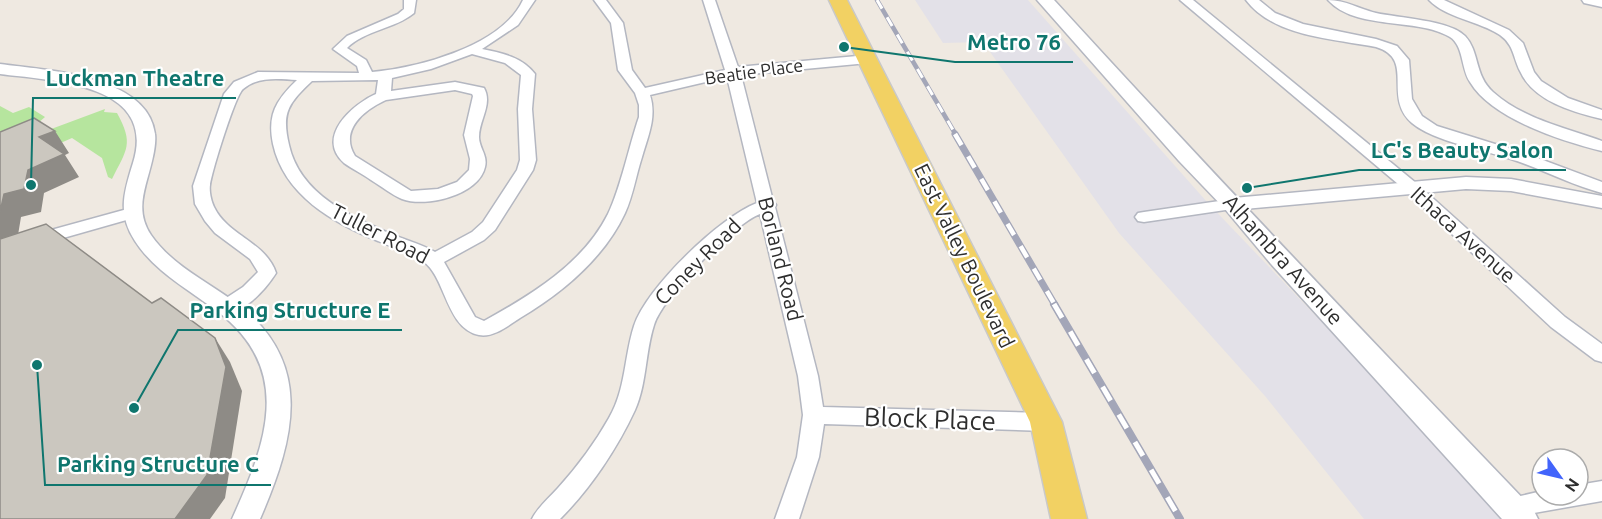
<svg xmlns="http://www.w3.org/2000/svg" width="1602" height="519" font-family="Ubuntu,sans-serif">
<rect width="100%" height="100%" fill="#efe9e1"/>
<polygon fill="#e3e1e8" points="915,0 1028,0 1207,202 1510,519 1364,519 1265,396 1119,233 983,42 943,43"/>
<g fill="#b6e59e">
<polygon points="0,106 13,113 29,107 45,117 38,123 0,135"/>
<path d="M 105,109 L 104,112 L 117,113 C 134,144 127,149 112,179 L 108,177 L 102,158 L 72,138 L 56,145 L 27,138 Z"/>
</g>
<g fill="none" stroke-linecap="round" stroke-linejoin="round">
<defs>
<g id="minor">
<path d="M 404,0 L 416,0 L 414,13 C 395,29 365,30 347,48 L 366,60 L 372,72 C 418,68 502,46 523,0 L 535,0 L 518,25 L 482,49 C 502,53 522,57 535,74 L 532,109 L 536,160 L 533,170 L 495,230 L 484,240 L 444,262 L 475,317 L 484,321 C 531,295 583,264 608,214 C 621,187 629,146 639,117 L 639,105 L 635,93 L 618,70 L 611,23 L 594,0 L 606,0 L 623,23 L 632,70 L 645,88 L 725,70 L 703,0 L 715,0 L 738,67 L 868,55 L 875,59 L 868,63 L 741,75 L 773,201 L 776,205 L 775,207 L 818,376 L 823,407 L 1046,413 L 1054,416 L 1057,422 L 1054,428 L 1046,431 L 824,424 L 819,457 L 799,519 L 775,519 L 797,457 L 803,415 L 798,376 L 760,214 C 733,224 662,298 654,325 C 645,353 647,383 635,410 C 617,449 590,489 560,519 L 532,519 C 538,507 549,498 558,488 C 577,467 595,443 609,418 C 626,389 624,357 634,326 C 646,288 720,217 757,203 L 727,77 L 650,95 C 657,117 648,136 642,157 C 636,175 633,196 625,213 C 604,258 562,293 520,318 C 509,325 493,338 479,335 C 446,328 446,278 424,262 C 411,252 393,248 378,241 C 333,223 284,195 273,144 C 267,115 276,100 297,80 C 279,79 258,76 243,89 C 235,96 212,171 210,185 C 209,191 211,201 214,207 C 228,236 266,242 276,273 C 266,289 241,318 220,312 L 217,307 L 220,302 L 243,287 L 258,272 L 250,259 L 215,233 L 205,221 L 195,204 L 193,186 L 224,94 L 234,82 L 258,72 L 359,73 L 357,66 L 333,49 L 347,36 L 398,14 L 404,9 ZM 472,54 L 505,63 L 521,75 L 518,109 L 520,160 L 517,170 L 483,222 L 472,232 L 435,252 C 423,245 409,241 396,236 C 353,218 300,195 289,145 C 281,112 289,103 312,81 L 378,80 L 376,94 C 353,104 315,137 344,163 C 352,169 363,174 371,180 C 381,186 392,195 402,199 C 426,208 479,195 485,167 C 488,155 479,148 479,137 C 479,120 493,104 484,88 L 455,82 L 391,91 L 392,78 L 431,69 ZM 455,90 L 472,94 L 473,96 L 464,135 L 470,159 L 469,170 L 457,182 L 438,189 L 411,191 L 355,156 C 339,130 364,110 386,100 Z"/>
<polygon points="1180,0 1193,0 1416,183 1565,317 1602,344 1602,362 1595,360 1551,327 1404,189"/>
<path d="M 1246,0 L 1259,0 L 1275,13 L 1303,24 L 1376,39 L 1397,46 L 1409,60 L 1412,99 L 1422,116 L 1437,126 L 1524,153 L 1602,182 L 1602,193 C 1571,185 1542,169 1511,159 C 1484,150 1433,141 1412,123 C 1382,97 1416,59 1376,47 C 1334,39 1274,37 1246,0 Z"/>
<path d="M 1328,0 C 1346,0 1359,9 1376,13 C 1398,18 1449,20 1465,36 C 1480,52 1474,75 1493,92 C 1523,119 1566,128 1602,141 L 1602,151 C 1562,141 1492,119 1470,82 C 1461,69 1464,46 1450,37 C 1417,17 1356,31 1328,0 Z"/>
<path d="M 1429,0 L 1444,0 L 1509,30 L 1523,43 L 1534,72 L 1541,81 L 1568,98 L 1602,110 L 1602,119 C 1573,112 1533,101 1520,71 C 1513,57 1514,45 1500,35 C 1479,21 1446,18 1429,0 Z"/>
<polygon points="1582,0 1602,0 1602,7 1584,3"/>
<polygon points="1233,199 1241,204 1239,208 1144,222 1138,221 1135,217 1138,213 1144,212"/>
<polygon points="131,208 137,209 139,213 137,217 0,256 0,244"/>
<polygon points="1602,481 1602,501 1511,517 1503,514 1499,507 1503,500 1542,491 1542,495 1578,495 1578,485"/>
</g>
<g id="tertiary">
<path d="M 0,64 C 45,70 148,75 155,134 C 156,141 154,153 152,161 C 146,187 134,210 151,235 C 171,264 204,280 232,300 C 316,360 295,438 260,519 L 232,519 C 266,444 295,370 217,311 C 188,289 155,272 135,241 C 117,214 124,192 133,163 C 158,83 53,81 0,74 Z"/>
<polygon points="1466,177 1511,179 1602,196 1602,208 1511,191 1466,189 1233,210 1226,208 1223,204 1226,200 1233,198"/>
</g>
<path id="secondary" d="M 1037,0 L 1054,0 C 1211,172 1372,341 1533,509 L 1538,519 L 1502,519 L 1271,264 L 1225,209 L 1179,161 Z"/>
<polygon id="primary" points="829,0 847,0 1062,422 1087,519 1051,519 1030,422"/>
</defs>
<use href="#minor" stroke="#b4b7c1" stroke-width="3"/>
<use href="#tertiary" stroke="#b4b7c1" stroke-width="3"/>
<use href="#secondary" stroke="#b4b7c1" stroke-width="3"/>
<use href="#primary" stroke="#c9c9c9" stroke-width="3"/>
<use href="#minor" fill="#fff" fill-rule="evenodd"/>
<use href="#tertiary" fill="#fff" fill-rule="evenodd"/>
<use href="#secondary" fill="#fff" fill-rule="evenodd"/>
<use href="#primary" fill="#f2d163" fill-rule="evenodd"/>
<defs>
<polyline id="rail-far2" points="877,0 956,135"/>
<polyline id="rail-far1" points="955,134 1055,305"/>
<polyline id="rail" points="1054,304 1180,519"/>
</defs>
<use href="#rail-far2" stroke="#a3a6b8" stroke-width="4.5"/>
<use href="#rail-far1" stroke="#a3a6b8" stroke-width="7"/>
<use href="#rail" stroke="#a3a6b8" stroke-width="8"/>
<use href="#rail-far2" stroke="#fff" stroke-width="3" stroke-dasharray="10" stroke-linecap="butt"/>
<use href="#rail-far1" stroke="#fff" stroke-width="4.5" stroke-dasharray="13" stroke-linecap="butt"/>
<use href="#rail" stroke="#fff" stroke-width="5" stroke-dasharray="16" stroke-linecap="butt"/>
</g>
<g fill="#8e8b86">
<polygon points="55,131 69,153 65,155 79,177 44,193 41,212 21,217 18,235 0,240 0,212 4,194 28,170 39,137"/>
<polygon points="215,338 230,362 242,391 225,498 210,519 175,519"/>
</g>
<g fill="#cbc7bf" stroke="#8e8b86" stroke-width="1.5">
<polygon points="34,118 55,131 39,137 64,154 28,170 24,189 4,194 0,212 0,132"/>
<polygon points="46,224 152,303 161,298 215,338 226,367 207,475 175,519 0,519 0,239"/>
</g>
<g text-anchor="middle" stroke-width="4.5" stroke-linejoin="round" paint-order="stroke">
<g font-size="18" fill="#2e2e2e" stroke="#fff">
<text transform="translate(754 72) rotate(-8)" y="6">Beatie Place</text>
</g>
<g font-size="21" fill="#2e2e2e" stroke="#fff">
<text transform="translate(380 234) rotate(27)" y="7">Tuller Road</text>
<text transform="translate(1463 235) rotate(42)" y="7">Ithaca Avenue</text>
<text transform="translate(964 256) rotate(64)" y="7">East Valley Boulevard</text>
<text transform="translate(780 259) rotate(76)" y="7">Borland Road</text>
<text transform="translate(1283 260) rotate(48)" y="7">Alhambra Avenue</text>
<text transform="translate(698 262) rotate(-45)" y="7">Coney Road</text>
</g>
<g font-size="26" fill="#2e2e2e" stroke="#fff">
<text transform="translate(930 419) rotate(2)" y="9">Block Place</text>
</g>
</g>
<path fill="none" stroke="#0f766e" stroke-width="2" d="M844 47L955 62H1073M31 185L33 98H236M1247 188L1359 170H1566M134 408L178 330H402M37 365L45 485H271"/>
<g fill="#0f766e" stroke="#fff" stroke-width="2">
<circle cx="844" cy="47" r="6"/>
<circle cx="31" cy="185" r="6"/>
<circle cx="1247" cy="188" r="6"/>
<circle cx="134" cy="408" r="6"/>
<circle cx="37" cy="365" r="6"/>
</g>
<g font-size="22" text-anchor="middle" font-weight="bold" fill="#0f766e" stroke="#fff" stroke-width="4.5" stroke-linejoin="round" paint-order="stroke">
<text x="1014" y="50">Metro 76</text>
<text x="135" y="86">Luckman Theatre</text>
<text x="1462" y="158">LC's Beauty Salon</text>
<text x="290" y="318">Parking Structure E</text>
<text x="158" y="472">Parking Structure C</text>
</g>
<g transform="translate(1560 477) rotate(124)"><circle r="28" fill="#ffffff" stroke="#ababab" stroke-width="1.5"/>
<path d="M0-4.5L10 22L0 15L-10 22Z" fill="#4264fb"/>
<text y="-9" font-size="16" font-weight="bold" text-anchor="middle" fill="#2e2e2e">N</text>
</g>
</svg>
